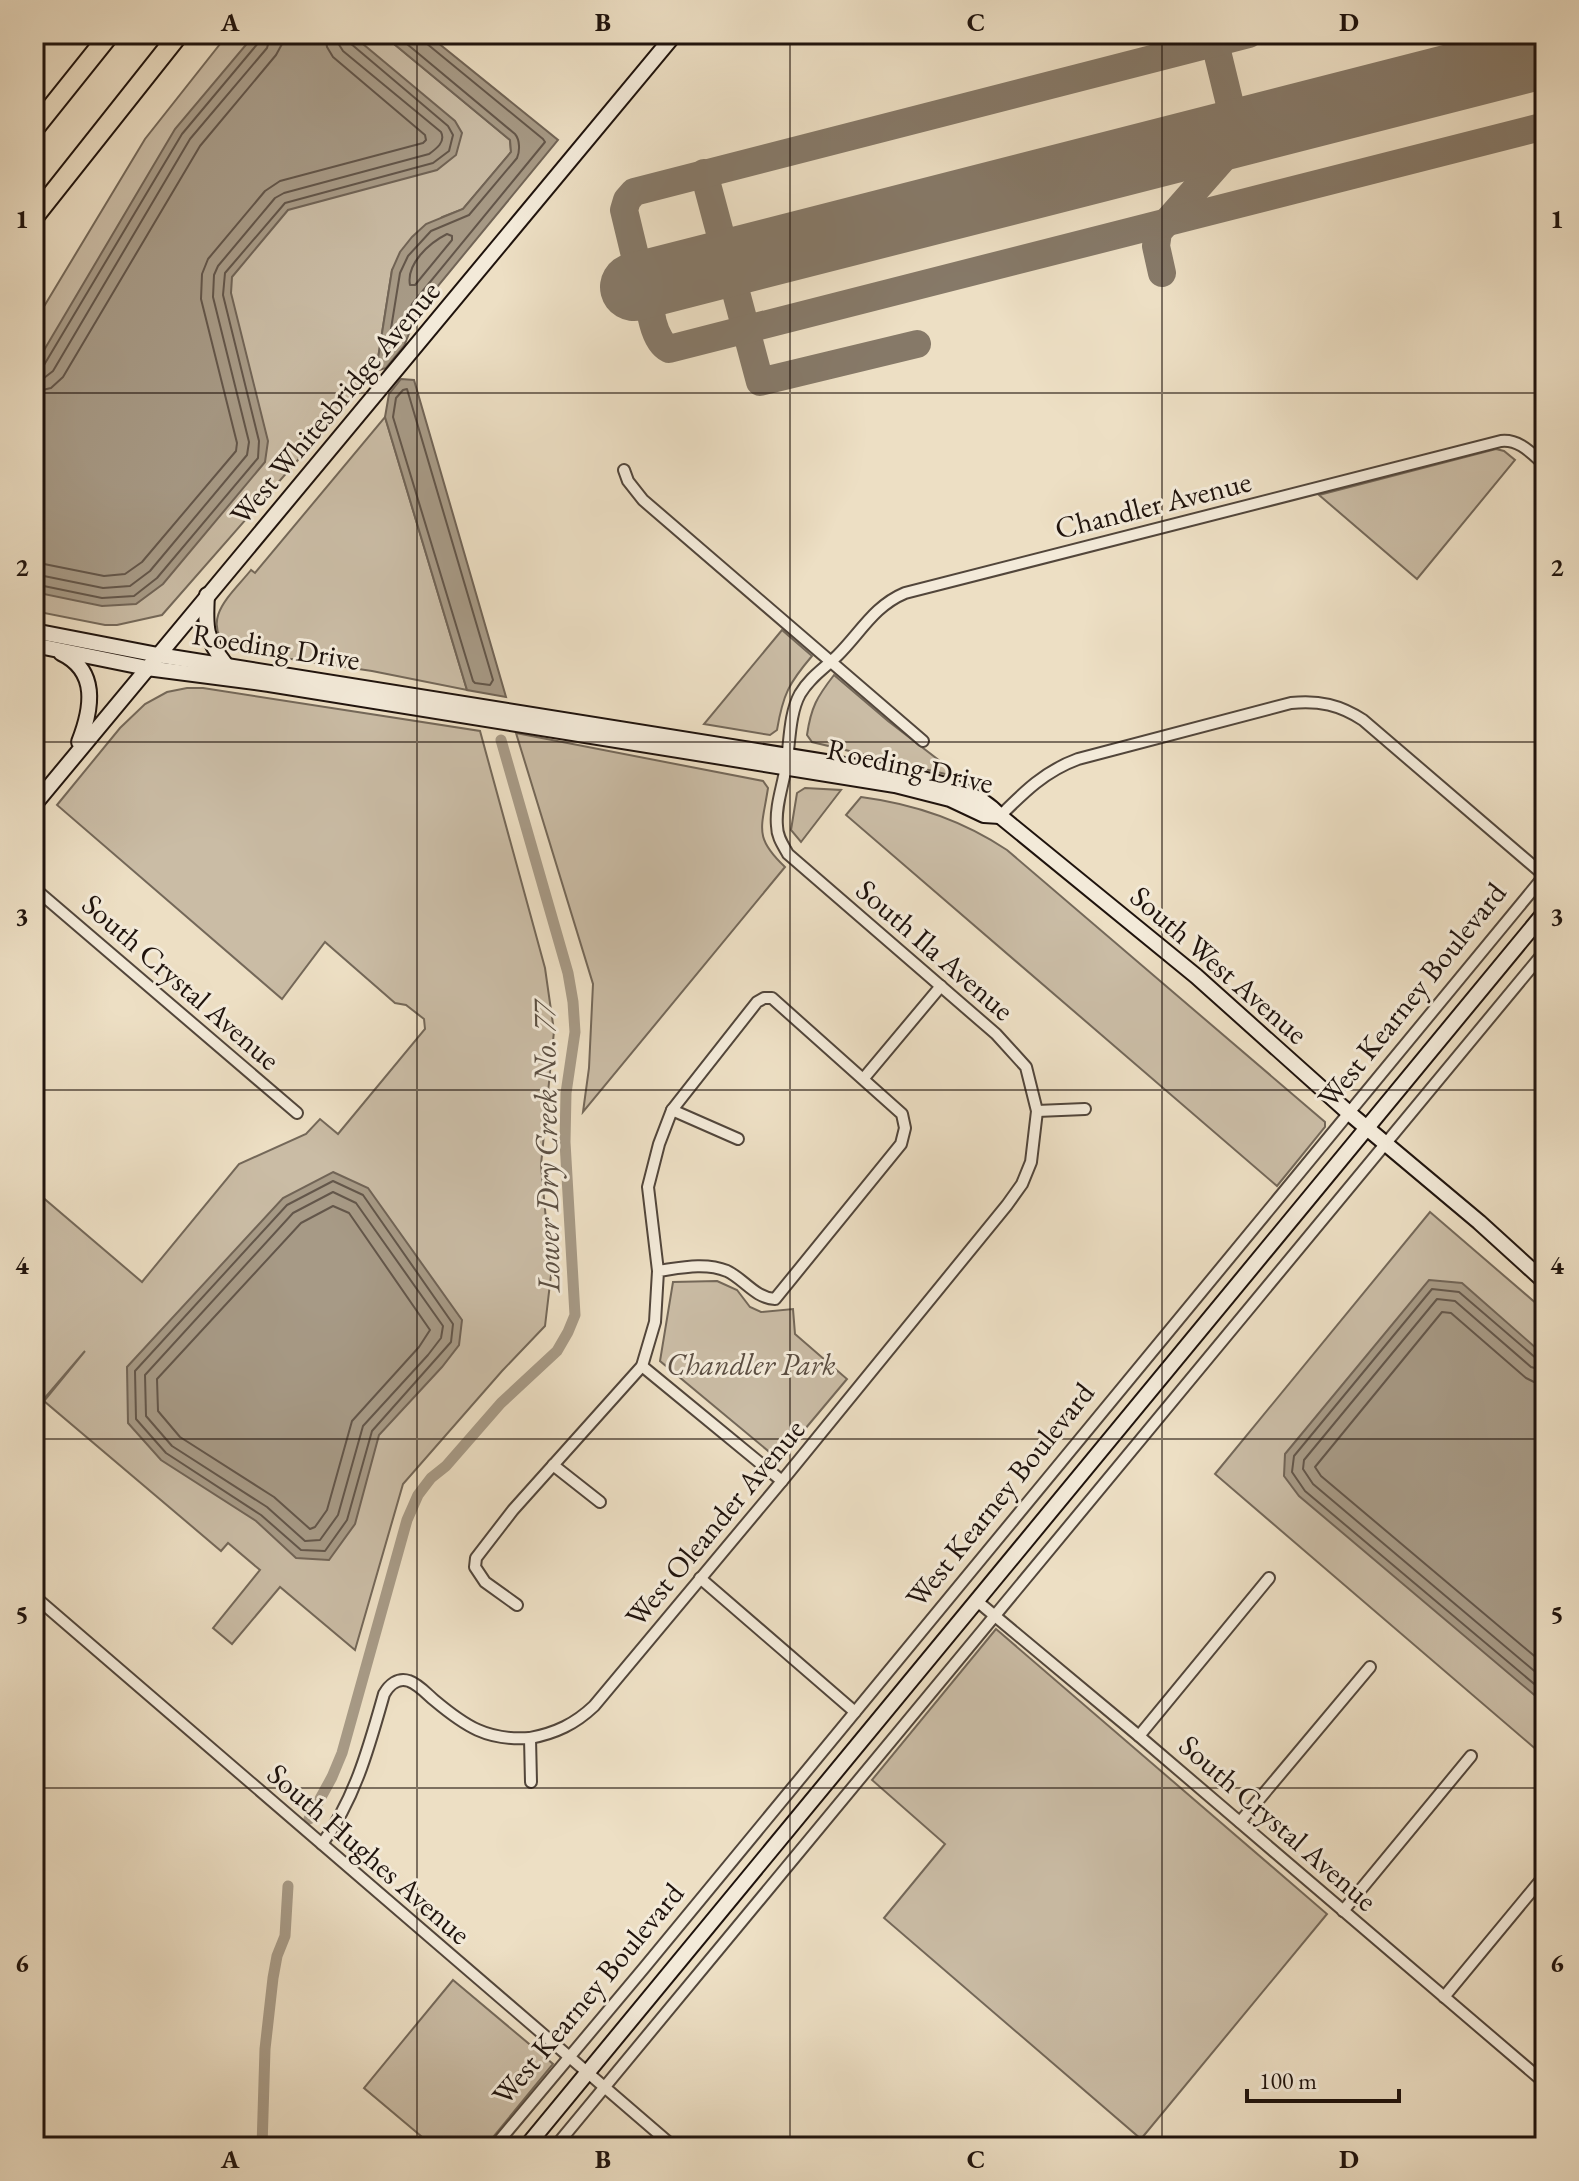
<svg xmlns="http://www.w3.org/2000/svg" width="1579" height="2181" font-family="'EB Garamond',serif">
<rect width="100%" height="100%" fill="#eddfc4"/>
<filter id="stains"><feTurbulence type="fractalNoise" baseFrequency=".0025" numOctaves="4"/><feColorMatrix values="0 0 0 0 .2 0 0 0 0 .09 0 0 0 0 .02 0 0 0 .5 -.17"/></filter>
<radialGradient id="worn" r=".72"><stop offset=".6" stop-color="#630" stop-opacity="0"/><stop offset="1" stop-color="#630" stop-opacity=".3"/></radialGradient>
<g fill="#cabca5" stroke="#746859" stroke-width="2">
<polygon points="228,34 382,34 510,140 511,152 463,209 442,217 392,270 376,371 162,615 117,625 105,625 34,611 34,323 145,139"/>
<path d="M 385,417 L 467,690 L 372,671 L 230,650 C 198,620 231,595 251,570 L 255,573 Z"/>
<polygon points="1496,449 1504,451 1515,460 1417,579 1319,495"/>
<path d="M 782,630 L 812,656 C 789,683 783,694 777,730 L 770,735 L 704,724 Z"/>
<path d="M 834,675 L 888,721 L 962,778 L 812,742 L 807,735 C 811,707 817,697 834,675 Z"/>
<polygon points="187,688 203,688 480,731 545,968 554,1031 541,1165 551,1275 545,1326 502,1371 403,1484 355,1650 280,1587 232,1644 213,1628 260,1570 228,1543 221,1551 44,1401 85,1351 43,1400 34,1392 34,1190 142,1282 239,1164 306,1134 320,1119 338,1134 425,1029 424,1019 406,1005 395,1003 325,942 282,999 57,805 120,728 145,704 167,692"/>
<path d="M 516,733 L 763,781 L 768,788 C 762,828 753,837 785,867 L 583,1112 L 589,1068 L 593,984 Z"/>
<polygon points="805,788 841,790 801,842 791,830 797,793"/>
<path d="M 861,797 C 915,804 962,820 1007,850 L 1325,1122 L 1325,1127 L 1277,1186 L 846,815 Z"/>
<polygon points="1430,1212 1545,1311 1545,1757 1215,1474"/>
<polygon points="717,1281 737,1290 750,1307 761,1312 793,1309 795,1334 847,1379 779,1460 660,1361 673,1282"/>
<polygon points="996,1629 1327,1914 1141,2139 884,1918 945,1844 872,1780"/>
<polygon points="453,1980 553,2064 485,2147 434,2147 364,2088"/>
</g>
<g fill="#a79a86" stroke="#716456" stroke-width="2">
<polygon points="255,34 351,34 455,121 462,133 456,155 437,170 288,210 232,277 231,293 268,441 265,462 163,584 136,604 102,606 34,592 34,367 175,129"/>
<polygon points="382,34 427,34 558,140 419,309 404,346 386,368 376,371 392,270 400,252 412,237 426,224 463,209 511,152 510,140"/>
<polygon points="401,379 414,380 506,697 467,690 385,417 389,394"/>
<polygon points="333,1172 368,1188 462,1320 459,1345 442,1367 379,1435 355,1524 329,1560 296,1558 256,1521 161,1460 128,1423 127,1367 283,1198"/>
<polygon points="1429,1280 1462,1283 1545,1356 1545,1704 1299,1496 1284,1476 1285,1454"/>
</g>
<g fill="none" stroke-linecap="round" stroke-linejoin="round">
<g stroke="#63564a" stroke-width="2">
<path d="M 395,34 L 515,134 C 520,140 520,151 517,158 L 469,215 L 431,231 L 408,256 L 400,273 L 389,341 L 393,345 L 397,342 L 412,304 L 545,142 L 543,139 L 426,43 L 423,34"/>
<path d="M 447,234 L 452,236 L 452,240 L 415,285 L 410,285 C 406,264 429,243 447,234 Z"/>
<polyline points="34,369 40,369 44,365 182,134 259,42 261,34"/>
<polyline points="34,380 44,378 53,371 190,139 267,48 271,34"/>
<polygon points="407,389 493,680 490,685 475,683 473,681 393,417 396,398 403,390"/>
<polyline points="34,392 51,388 63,377 200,146 276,55 282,44 283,34"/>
<polyline points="34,562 104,576 125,574 142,562 236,451 237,443 201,299 202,274 208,259 265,191 280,181 423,143 426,140 425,135 333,57 327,47 325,34"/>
<path d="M 34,574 L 103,588 L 130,586 L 150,571 L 247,455 L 249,442 L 213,297 L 214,275 L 218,266 L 275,198 L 284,193 L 429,154 C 436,149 446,142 441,132 L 343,51 L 338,43 L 337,34"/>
<polyline points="34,584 102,598 134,596 157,578 258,458 259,441 223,295 225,273 285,203 433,163 449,151 453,135 448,126 350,43 347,34"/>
<polygon points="333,1181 363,1195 453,1324 451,1342 372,1431 347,1520 325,1551 301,1550 261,1515 166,1453 136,1419 135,1371 287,1205"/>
<polygon points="333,1192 356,1203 443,1326 441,1338 428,1355 363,1426 338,1515 320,1540 305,1541 267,1507 172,1446 146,1416 145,1375 293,1213"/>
<polygon points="333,1206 349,1213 430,1330 419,1347 352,1421 327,1510 315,1527 310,1529 274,1497 180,1437 158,1411 157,1379 301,1223"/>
<polyline points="1545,1361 1537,1359 1459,1292 1432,1289 1294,1456 1292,1472 1305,1491 1545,1693"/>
<polyline points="1545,1371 1531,1367 1455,1301 1437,1299 1304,1460 1303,1469 1313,1484 1545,1680"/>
<polyline points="1545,1383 1534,1382 1526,1378 1451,1313 1442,1312 1315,1467 1321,1476 1545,1665"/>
</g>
<g stroke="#a79a86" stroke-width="11">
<polyline points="309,1819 332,1777 342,1753 407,1520 418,1495 431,1478 446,1466 501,1403 557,1351 568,1332 575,1315 565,1142 566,1093 575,1032 573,1002 568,973 501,740"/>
<polyline points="262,2147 265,2049 273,1978 277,1956 285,1936 288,1886"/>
</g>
<g stroke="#867968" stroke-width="28">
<polyline points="1215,43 1237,133"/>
<polyline points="704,173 760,382 917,344"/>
<polyline points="1162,273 1156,246 1158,232 1248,130"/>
<path d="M 675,277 C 667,280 659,284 654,291 C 645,305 655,342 669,349 L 1545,126"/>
<path d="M 675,277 C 660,278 648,281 638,268 L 624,210 L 627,200 L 634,192 L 1249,34"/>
</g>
<polyline stroke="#867968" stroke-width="68" points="634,287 1545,54"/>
<defs>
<g id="street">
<polyline points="624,470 628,481 643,500 923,741"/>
<path d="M 1000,816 C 1024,792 1045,771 1078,759 L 1291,703 C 1319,700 1340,705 1363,720 L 1545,876"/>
<polyline points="34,888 297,1113"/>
<polyline points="864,1078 941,986"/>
<polyline points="672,1110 738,1139"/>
<polyline points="1037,1111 1085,1109"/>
<polyline points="642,1366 782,1481"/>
<polyline points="553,1465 600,1502"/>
<polyline points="700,1578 855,1712"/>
<polyline points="34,1596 674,2147"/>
<polyline points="977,1601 1139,1736 1545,2083"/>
<path d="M 517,1605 L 485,1582 L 475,1567 L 476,1558 L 513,1510 L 642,1366 L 655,1322 L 658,1271 L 648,1187 L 659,1144 L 672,1110 L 757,1002 L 764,998 L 772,998 L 902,1114 L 905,1128 L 901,1144 L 775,1299 C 755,1298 744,1279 727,1271 C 705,1262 680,1268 658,1271"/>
<polyline points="1139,1736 1269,1578"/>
<path d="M 530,1738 C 556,1733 575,1724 594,1706 L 782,1481 L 1007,1205 L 1022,1184 L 1031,1162 L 1037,1111 L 1026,1067 L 996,1034 L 788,854 C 783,845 777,837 777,826 C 775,806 783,786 786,766 C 790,743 789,714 800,694 C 810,677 825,668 838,655 C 861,632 874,606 905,593 L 1501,441 C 1520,439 1532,454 1545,465"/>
<polyline points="1240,1822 1370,1667"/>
<path d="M 322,1844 C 355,1799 369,1747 384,1694 C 389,1685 398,1677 409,1681 C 418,1684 427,1694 434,1700 C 465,1726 487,1741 530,1738 L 531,1782"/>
<polyline points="1343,1911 1471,1756"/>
<polyline points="1444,1997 1545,1875"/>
<polyline points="494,2147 644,1968 1545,875"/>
<polyline points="555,2147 1545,951"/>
</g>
<g id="secondary">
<path d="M 207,595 C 205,628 205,638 226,665"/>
<path d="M 34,631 L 158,655 L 901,774 C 935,782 976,789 1000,816 L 1196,976 L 1349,1113 L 1479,1222 L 1545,1282"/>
<polyline points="34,645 147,668 269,684 895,785 950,799 984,815 1000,816"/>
<path d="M 61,653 C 99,671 92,709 79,742"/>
<polyline points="34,805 675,34"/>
<polyline points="526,2147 1545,912"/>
</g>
<g id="highway">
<polyline points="34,129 110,34"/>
<polyline points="34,217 179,34"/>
</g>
</defs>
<use href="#street" stroke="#52463b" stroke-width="14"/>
<use href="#secondary" stroke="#1f130d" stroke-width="18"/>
<use href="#highway" stroke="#1f130d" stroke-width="22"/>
<use href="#street" stroke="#f3ead9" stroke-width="10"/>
<use href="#secondary" stroke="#f3ead9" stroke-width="14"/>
<use href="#highway" stroke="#eddfc4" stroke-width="18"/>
</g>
<path fill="none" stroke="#1f130d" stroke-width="2" stroke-opacity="0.55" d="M 417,34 L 417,2147M 790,34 L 790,2147M 1162,34 L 1162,2147M 34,393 L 1545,393M 34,742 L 1545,742M 34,1090 L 1545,1090M 34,1439 L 1545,1439M 34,1788 L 1545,1788"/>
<g text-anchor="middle" stroke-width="6" stroke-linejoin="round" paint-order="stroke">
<g font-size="30" fill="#1f130d" stroke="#f3ead9">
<text transform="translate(335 403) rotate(-50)" y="10">West Whitesbridge Avenue</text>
<text transform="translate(1153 505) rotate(-14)" y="10">Chandler Avenue</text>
<text transform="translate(276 647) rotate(9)" y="10">Roeding Drive</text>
<text transform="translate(910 766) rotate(12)" y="10">Roeding Drive</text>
<text transform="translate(935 950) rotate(41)" y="10">South Ila Avenue</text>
<text transform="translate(1219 965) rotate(41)" y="10">South West Avenue</text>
<text transform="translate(181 982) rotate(41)" y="10">South Crystal Avenue</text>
<text transform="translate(1412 995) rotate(-51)" y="10">West Kearney Boulevard</text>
<text transform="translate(1000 1495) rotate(-51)" y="10">West Kearney Boulevard</text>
<text transform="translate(715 1523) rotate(-50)" y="10">West Oleander Avenue</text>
<text transform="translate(1278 1823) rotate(41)" y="10">South Crystal Avenue</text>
<text transform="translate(369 1854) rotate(41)" y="10">South Hughes Avenue</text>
<text transform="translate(588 1994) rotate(-50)" y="10">West Kearney Boulevard</text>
</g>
<g font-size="30" font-style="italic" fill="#5b4e42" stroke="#f3ead9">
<text x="751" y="1375">Chandler Park</text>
</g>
<g font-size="32" font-style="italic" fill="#5c5043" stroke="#f3ead9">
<text transform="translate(546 1147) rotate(-91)" y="11">Lower Dry Creek No. 77</text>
</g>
</g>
<rect width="1579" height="2181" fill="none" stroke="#eddfc4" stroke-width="88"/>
<path d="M1247 2089v12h152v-12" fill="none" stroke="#1f130d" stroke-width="4"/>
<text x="1259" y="2089" font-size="24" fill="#1f130d" stroke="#f3ead9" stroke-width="6" paint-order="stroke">100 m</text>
<rect x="44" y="44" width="1491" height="2093" fill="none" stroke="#1f130d" stroke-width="3"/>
<g font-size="26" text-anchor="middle" font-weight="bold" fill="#1f130d">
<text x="230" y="31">A</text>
<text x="603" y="31">B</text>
<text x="976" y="31">C</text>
<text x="1349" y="31">D</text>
<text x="22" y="228">1</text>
<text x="1557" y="228">1</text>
<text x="22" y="576">2</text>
<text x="1557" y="576">2</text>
<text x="22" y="925">3</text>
<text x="1557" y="925">3</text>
<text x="22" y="1274">4</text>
<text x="1557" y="1274">4</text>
<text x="22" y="1623">5</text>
<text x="1557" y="1623">5</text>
<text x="22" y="1972">6</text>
<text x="1557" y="1972">6</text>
<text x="230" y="2168">A</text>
<text x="603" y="2168">B</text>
<text x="976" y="2168">C</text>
<text x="1349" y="2168">D</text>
</g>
<rect width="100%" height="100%" filter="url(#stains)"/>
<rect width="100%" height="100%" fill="url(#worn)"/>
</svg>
